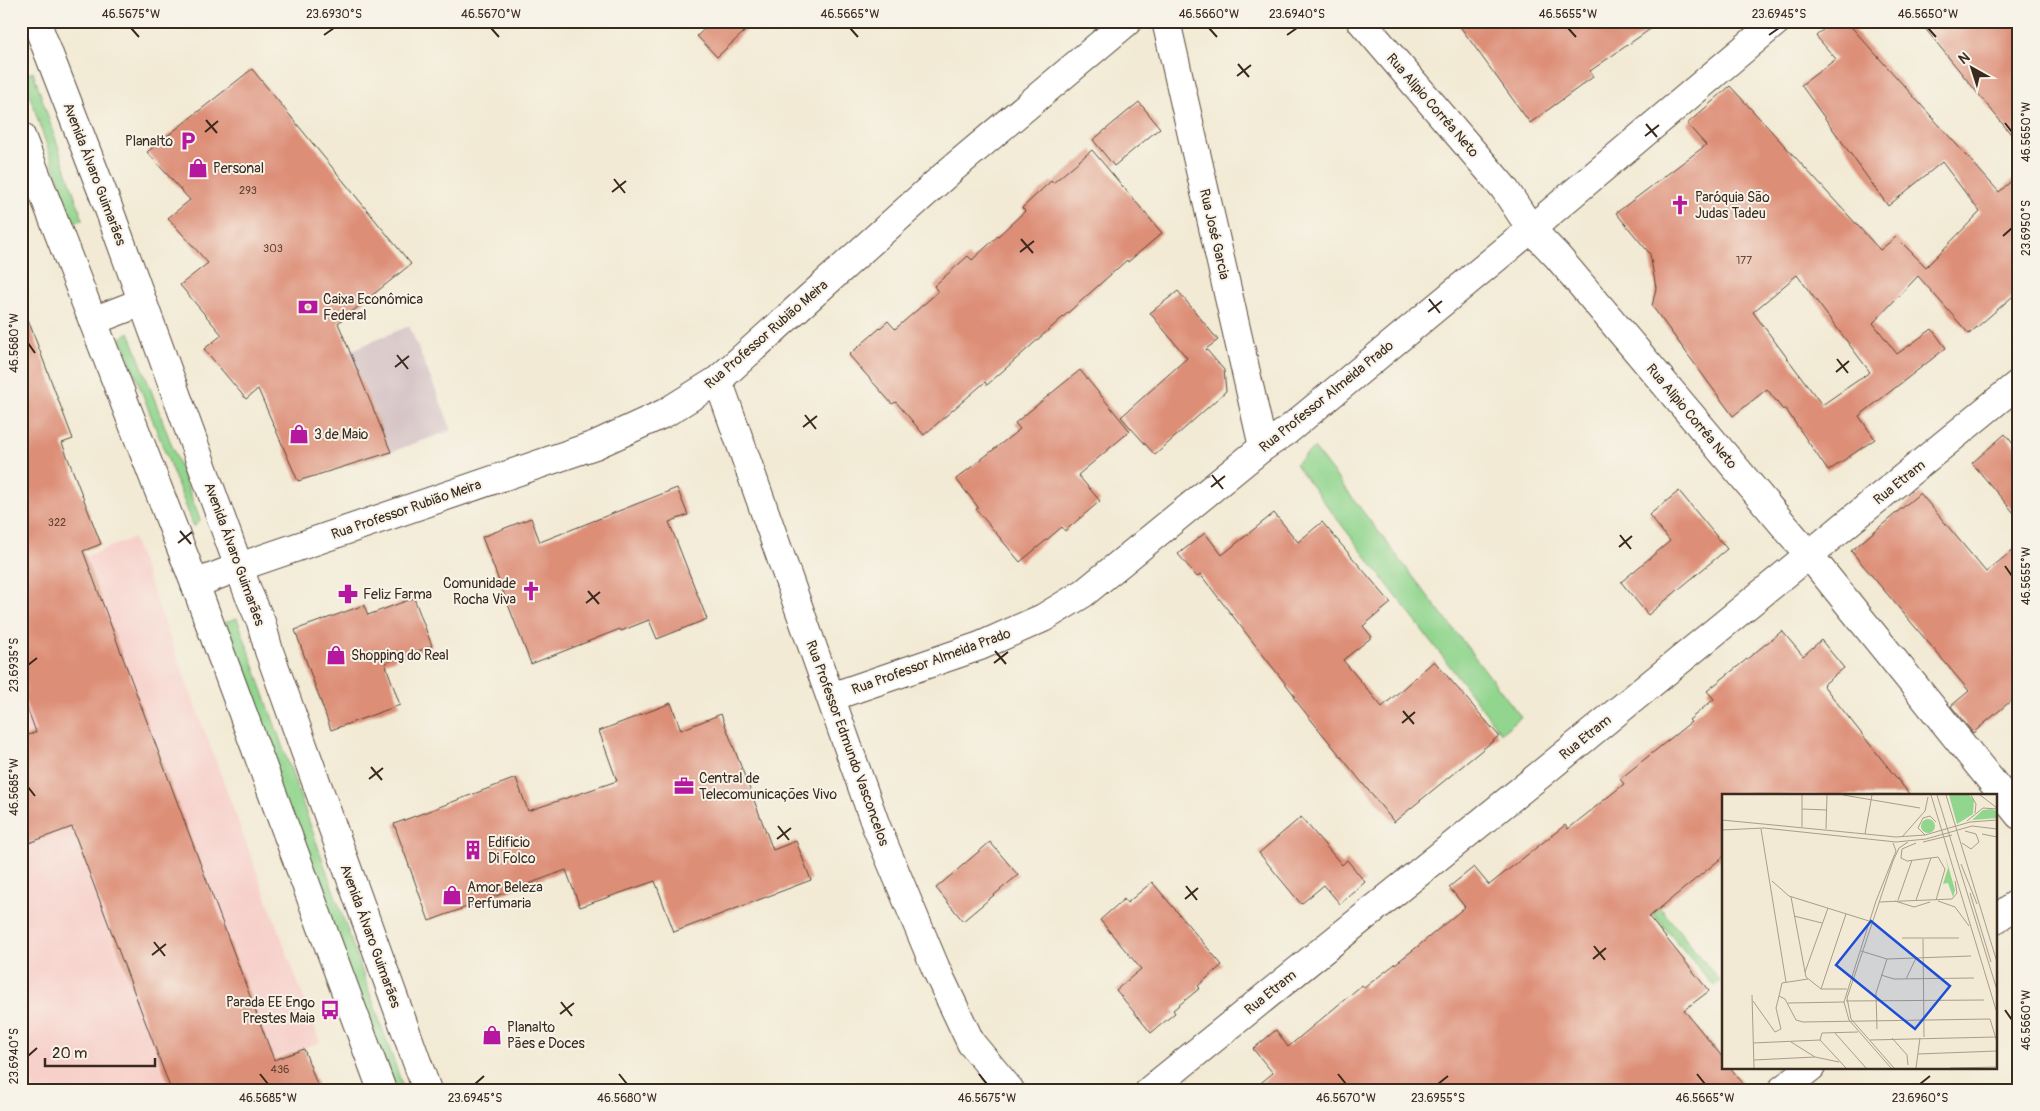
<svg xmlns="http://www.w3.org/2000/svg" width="2040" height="1111" font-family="Pangolin,sans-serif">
<rect width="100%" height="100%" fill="#f7f3e8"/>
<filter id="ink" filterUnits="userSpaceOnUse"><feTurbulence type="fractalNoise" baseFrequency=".02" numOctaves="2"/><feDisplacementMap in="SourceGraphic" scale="10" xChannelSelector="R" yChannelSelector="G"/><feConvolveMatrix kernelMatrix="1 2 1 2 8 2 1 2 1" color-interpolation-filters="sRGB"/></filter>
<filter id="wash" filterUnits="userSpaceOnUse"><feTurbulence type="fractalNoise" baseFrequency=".0096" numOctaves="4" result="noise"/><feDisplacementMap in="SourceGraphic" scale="20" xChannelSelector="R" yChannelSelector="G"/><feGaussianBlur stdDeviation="1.12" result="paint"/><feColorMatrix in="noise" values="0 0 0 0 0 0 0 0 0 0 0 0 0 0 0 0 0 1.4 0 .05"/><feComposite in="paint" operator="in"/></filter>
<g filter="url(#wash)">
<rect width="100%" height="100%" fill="#f2ead4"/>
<polygon fill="#f7d0cb" points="133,538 320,1042 191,1090 34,1090 21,1053 21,582"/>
<polygon fill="#d2bec2" points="409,326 452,430 391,452 350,351"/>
<g fill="#91d58e" stroke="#668056">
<polygon points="33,72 83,220 73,222 23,76"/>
<polygon points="129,332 200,520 194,527 121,338"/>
<polygon points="1314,448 1521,717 1501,733 1295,464"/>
<polygon points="237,618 404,1090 392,1090 218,625"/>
<polygon points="1622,861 1720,981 1714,986 1616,870"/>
</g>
<g id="blocks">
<g fill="#dd8e77" fill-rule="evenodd">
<polygon points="713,21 756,21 717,57 697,36"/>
<polygon points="1456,21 1662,21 1590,71 1593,77 1530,123"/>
<path d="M 1833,21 L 1846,21 L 1999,192 L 2019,174 L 2019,291 L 1969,334 L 1918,276 L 1873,323 L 1897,354 L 1932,329 L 1946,348 L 1859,416 L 1875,439 L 1828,471 L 1785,408 L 1783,410 L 1767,389 L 1733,416 L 1652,306 L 1656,288 L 1650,254 L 1616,213 L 1706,145 L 1687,124 L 1730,86 L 1880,250 L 1896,237 L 1926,267 L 1980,212 L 1942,162 L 1888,206 L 1801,85 L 1836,59 L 1816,36 ZM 1797,275 L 1870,372 L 1822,405 L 1753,312 Z"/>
<polygon points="1919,21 2019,21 2019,144"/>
<polygon points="252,69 411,264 338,323 391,452 298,481 258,389 246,399 204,349 222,335 180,285 208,263 168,218 190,200 147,152"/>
<polygon points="1139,102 1160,128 1114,166 1093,140"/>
<polygon points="1092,150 1162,233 1128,262 1127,260 987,385 985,382 924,435 896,402 892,404 849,355 888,321 895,329 938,292 934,286 968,256 972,260 1025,211 1022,208 1051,181 1053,183"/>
<polygon points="1178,291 1218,340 1206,349 1224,370 1226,391 1155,455 1121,417 1187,358 1150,313"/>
<polygon points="21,309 24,309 73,439 62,443 101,544 83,551 274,1060 304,1049 319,1090 171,1090 72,827 21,846 21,738 36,732 21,691"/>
<polygon points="1080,370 1130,431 1078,475 1100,501 1065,531 1062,527 1020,562 976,509 978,507 956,479 1020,429 1015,423"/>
<polygon points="2005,434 2019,451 2019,519 1972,463"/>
<polygon points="677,488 688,515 669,522 707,619 657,639 649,620 621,631 620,629 531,664 482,537 531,518 540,542"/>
<polygon points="1679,491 1727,549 1648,615 1621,582 1670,541 1649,515"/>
<polygon points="1920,493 1986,572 2019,545 2019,694 1973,733 1951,706 1969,691 1851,551"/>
<polygon points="1274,513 1298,542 1322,522 1391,603 1363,626 1372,637 1343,660 1382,707 1434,661 1499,736 1394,822 1312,721 1293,697 1295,696 1200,574 1197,577 1178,554 1205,533 1222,555"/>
<polygon points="414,598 432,646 385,663 400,705 331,730 295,630 364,605 368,615"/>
<polygon points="1782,631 1803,656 1821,640 1844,668 1823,685 1910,795 1724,795 1724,856 1649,917 1709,991 1684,1010 1724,1059 1724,1067 1730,1067 1748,1090 1252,1090 1273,1073 1253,1049 1276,1030 1288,1047 1362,985 1364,988 1417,947 1465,907 1449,887 1474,867 1489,885 1565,825 1568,829 1624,784 1620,779 1691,722 1689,720 1714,699 1707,691"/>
<polygon points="671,703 681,730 721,714 773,850 796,841 811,880 674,932 655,881 580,907 566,870 429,921 394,824 516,778 528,811 617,781 599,731"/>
<polygon points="1301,817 1342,865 1347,860 1365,882 1340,904 1324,885 1301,904 1259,853"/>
<polygon points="990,842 1018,875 963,921 936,888"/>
<polygon points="1152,882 1222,965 1198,986 1200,988 1173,1010 1175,1013 1151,1033 1116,990 1141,969 1100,920 1124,899 1127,903"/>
</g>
</g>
</g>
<g filter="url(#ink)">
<use href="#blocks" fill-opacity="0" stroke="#564739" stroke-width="1"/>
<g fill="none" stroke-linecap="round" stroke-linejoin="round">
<defs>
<g id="street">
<polyline points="1166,21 1263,447"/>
<polyline points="1361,21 1504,188 1531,229 1557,256 1809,555 2019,815"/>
<polyline points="718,380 876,826 936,969 971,1043 1010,1090"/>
<polyline points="195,584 239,567 595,445 665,413 718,380 952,169 1128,21"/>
<polyline points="831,697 980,646 1043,618 1084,593 1263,447 1287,431 1531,229 1777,21"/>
<polyline points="1996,919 2019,902"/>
<polyline points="1150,1090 1541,774 2019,383"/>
<polyline points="1782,1090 1811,1067"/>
</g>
<g id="secondary">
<polyline points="36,21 107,204 249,595 261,622 269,651 427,1090"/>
<polyline points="21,136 195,584 382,1090"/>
<polyline points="93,321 142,302"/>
</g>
</defs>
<use href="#street" stroke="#564739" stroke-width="30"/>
<use href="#secondary" stroke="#564739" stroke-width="30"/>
<use href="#street" stroke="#fff" stroke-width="28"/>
<use href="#secondary" stroke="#fff" stroke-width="28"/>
</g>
</g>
<path fill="none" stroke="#3b2a1e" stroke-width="2" d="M 131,28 L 139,37M 491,28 L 499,37M 850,28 L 858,37M 1209,28 L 1217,37M 1568,28 L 1576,37M 1928,28 L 1936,37M 324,35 L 334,28M 1287,35 L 1297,28M 1769,35 L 1779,28M 1238,64 L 1249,77M 1237,76 L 1251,65M 206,120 L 217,133M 2005,123 L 2012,132M 1646,124 L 1657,137M 205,132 L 218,121M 1645,136 L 1659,125M 614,179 L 625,193M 612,192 L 626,181M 2003,236 L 2012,228M 1021,239 L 1033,253M 1020,252 L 1034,241M 1429,299 L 1440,313M 1428,312 L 1442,301M 28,343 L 35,353M 397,355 L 408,369M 1837,359 L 1848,373M 395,367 L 409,356M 1836,372 L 1849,361M 805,415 L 816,429M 803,427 L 817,416M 1212,475 L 1223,489M 1211,487 L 1225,476M 180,531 L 191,544M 1620,535 L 1631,549M 178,543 L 192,532M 1619,547 L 1632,536M 2005,566 L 2012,576M 588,591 L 599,604M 586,603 L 600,592M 995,651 L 1006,664M 994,663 L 1008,652M 28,665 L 37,658M 1403,711 L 1414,724M 1402,723 L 1415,712M 371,767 L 382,780M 369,779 L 383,768M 28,787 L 35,796M 778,826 L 789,840M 777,839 L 791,828M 1186,886 L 1197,900M 1185,899 L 1198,888M 154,942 L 165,956M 1594,946 L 1605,960M 152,955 L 166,944M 1593,959 L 1606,948M 561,1002 L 572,1016M 2005,1010 L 2012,1020M 560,1014 L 574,1003M 28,1056 L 37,1048M 260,1074 L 268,1084M 619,1074 L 627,1084M 979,1074 L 987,1084M 1338,1074 L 1346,1084M 1697,1074 L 1705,1084M 475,1084 L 484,1076M 1438,1084 L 1448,1076M 1920,1084 L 1930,1076"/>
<defs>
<symbol id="parking-bare" viewBox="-9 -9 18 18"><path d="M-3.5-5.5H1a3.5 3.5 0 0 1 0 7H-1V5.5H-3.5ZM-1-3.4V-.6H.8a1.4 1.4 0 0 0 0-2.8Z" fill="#b5179e" stroke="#f7f3e8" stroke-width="2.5" paint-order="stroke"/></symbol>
<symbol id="shop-bare" viewBox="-9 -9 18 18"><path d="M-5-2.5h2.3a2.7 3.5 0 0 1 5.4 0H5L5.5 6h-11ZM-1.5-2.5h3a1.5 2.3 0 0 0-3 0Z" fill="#b5179e" stroke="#f7f3e8" stroke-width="2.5" paint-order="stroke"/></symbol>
<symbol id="church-bare" viewBox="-9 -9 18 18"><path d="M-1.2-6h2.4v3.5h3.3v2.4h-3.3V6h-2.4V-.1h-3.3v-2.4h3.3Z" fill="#b5179e" stroke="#f7f3e8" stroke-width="2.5" paint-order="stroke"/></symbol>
<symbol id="bank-bare" viewBox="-9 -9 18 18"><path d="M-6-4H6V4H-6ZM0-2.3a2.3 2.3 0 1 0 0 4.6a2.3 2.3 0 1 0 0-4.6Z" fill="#b5179e" stroke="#f7f3e8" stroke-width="2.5" paint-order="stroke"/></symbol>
<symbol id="pharmacy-bare" viewBox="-9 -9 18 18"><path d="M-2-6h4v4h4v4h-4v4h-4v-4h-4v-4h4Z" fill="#b5179e" stroke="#f7f3e8" stroke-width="2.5" paint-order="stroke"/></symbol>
<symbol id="office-bare" viewBox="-9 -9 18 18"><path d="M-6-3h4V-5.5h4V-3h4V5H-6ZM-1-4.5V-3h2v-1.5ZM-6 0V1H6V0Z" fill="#b5179e" stroke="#f7f3e8" stroke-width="2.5" paint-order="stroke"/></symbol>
<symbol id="building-bare" viewBox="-9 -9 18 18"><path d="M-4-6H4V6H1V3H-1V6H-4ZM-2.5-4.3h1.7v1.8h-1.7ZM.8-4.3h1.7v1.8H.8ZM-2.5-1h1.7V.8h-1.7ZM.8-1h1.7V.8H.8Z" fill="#b5179e" stroke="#f7f3e8" stroke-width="2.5" paint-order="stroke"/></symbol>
<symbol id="bus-bare" viewBox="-9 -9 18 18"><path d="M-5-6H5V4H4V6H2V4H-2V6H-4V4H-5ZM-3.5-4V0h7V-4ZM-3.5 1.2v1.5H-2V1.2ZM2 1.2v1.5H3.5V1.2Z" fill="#b5179e" stroke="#f7f3e8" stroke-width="2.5" paint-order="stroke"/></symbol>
</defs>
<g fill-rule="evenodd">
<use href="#parking-bare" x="174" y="127" width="28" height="28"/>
<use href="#shop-bare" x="184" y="154" width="28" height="28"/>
<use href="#church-bare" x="1666" y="191" width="28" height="28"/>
<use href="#bank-bare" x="294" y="293" width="28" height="28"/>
<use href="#shop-bare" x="285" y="420" width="28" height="28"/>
<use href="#church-bare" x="517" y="577" width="28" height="28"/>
<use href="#pharmacy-bare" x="334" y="580" width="28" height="28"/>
<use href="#shop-bare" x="322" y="641" width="28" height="28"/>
<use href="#office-bare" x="670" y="772" width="28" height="28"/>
<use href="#building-bare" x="459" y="836" width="28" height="28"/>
<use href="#shop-bare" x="438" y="881" width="28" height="28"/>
<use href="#bus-bare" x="316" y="996" width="28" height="28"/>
<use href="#shop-bare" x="478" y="1021" width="28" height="28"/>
</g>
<g text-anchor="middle" stroke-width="4" stroke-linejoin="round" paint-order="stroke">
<g font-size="11" fill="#644334">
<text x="248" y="194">293</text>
<text x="273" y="252">303</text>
<text x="1744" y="264">177</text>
<text x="57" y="526">322</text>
<text x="280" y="1073">436</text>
</g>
<g font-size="14" fill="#3b2a1e" stroke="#f7f3e8">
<text transform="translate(1433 105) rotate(49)" y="5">Rua Alipio Corrêa Neto</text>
<text transform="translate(95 174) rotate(69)" y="5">Avenida Álvaro Guimarães</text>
<text transform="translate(1215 234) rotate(77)" y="5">Rua José Garcia</text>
<text transform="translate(766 334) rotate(-41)" y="5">Rua Professor Rubião Meira</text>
<text transform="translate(1326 396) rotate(-39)" y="5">Rua Professor Almeida Prado</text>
<text transform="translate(1692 416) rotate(50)" y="5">Rua Alipio Corrêa Neto</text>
<text transform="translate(1899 482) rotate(-39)" y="5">Rua Etram</text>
<text transform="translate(406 509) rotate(-19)" y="5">Rua Professor Rubião Meira</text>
<text transform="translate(235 554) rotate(70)" y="5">Avenida Álvaro Guimarães</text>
<text transform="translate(931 661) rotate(-20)" y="5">Rua Professor Almeida Prado</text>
<text transform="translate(1585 737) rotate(-39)" y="5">Rua Etram</text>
<text transform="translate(848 743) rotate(70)" y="5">Rua Professor Edmundo Vasconcelos</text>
<text transform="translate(371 936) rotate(70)" y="5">Avenida Álvaro Guimarães</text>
<text transform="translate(1270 992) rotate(-39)" y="5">Rua Etram</text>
</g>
<g font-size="14" fill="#3b2a1e" stroke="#f7f3e8" text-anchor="start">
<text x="173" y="146" text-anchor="end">Planalto</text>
<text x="213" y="173">Personal</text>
<text x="1695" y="202">Paróquia São<tspan x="1695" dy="16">Judas Tadeu</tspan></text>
<text x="323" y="304">Caixa Econômica<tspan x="323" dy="16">Federal</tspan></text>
<text x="314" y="439">3 de Maio</text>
<text x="516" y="588" text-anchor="end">Comunidade<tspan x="516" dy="16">Rocha Viva</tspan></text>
<text x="363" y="599">Feliz Farma</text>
<text x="351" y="660">Shopping do Real</text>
<text x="699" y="783">Central de<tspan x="699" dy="16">Telecomunicações Vivo</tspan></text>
<text x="488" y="847">Edificio<tspan x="488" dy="16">Di Folco</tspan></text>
<text x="467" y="892">Amor Beleza<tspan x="467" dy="16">Perfumaria</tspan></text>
<text x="315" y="1007" text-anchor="end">Parada EE Engº<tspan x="315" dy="16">Prestes Maia</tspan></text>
<text x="507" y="1032">Planalto<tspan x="507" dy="16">Pães e Doces</tspan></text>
</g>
</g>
<g transform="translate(1722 794)">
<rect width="275" height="275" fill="#f2ead4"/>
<path d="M 227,1 L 247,1 L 252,6 L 251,20 L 235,30 ZM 269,15 L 275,17 L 275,24 L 250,26 L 261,16 ZM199 32a7 7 0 1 1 14 0a7 7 0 1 1-14 0ZM 223,61 L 233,96 L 231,103 L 226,89 L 221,90 L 226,74 Z" fill="#91d58e"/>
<path fill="none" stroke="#a99d8b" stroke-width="1" d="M 121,1 L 198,14M 209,1 L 275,219M 215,1 L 275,196M 224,1 L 275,168M 249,1 L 254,10 L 253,19M 258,1 L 275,14M 80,15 L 105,16M 0,26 L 174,43 L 203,41 L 248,28 L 275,26M 245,27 L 261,14 L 275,15M 80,33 L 80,1M 39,35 L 64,188M 104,35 L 105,1M 0,36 L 42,34 L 174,48 L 204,45 L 250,32 L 275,35M 143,40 L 150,1M 260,40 L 275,43M 203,41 L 196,34 L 201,24 L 208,22 L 214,28M 180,43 L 203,17 L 206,3M 201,48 L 230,41M 194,49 L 180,55 L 179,64 L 185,67 L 216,63M 240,49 L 249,55 L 257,48 L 254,40 L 243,37M 239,70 L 255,110M 50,87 L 67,102 L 147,127M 248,99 L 269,168M 69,103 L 84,183 L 99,195 L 125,195M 176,106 L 190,66M 194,106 L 209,64M 214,106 L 223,75 L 216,63M 173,107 L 192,113 L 208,108M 216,107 L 233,113 L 247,132M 157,108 L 230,105 L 235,99 L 233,87M 72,122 L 100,129M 180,144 L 237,144M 201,145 L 202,243M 139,157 L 165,165 L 249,162M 83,178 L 106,114M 159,181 L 172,185 L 252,184M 184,185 L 194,164M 99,195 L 124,120M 30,201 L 32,274M 57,202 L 60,189 L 86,185M 31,207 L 53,238 L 59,235 L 54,214 L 57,202 L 63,205 L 74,226 L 81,228 L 268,225 L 275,248M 124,207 L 262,206M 66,209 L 122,208M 155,235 L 154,199 L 165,165M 113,239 L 144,274M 170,244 L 185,261 L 186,271M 98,246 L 100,239 L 136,238M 98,246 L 124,274M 148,246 L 273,243M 69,248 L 93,263 L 117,268M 31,249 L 98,246M 196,260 L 275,257M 32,266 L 93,263M 169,274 L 127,226 L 122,208 L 154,107 L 174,57 L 171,49M 172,274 L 129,225 L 125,204 L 171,67 L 177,54 L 186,48M 194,274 L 198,244M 228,274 L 275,273"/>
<path fill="#1d4ed8" fill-opacity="0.15" stroke="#1d4ed8" stroke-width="2.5" d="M 149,127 L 228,192 L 193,235 L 114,171 Z"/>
<rect width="275" height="275" fill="none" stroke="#3b2a1e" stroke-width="2.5"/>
</g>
<rect width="2040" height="1111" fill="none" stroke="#f7f3e8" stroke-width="55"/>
<g transform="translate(1972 68) rotate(321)" stroke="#f7f3e8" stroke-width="4" paint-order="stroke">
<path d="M0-4L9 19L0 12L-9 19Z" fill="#3b2a1e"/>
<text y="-8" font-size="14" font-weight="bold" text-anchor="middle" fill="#3b2a1e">N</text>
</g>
<path d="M45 1058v8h110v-8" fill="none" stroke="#3b2a1e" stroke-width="2.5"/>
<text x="52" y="1058" font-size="15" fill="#3b2a1e" stroke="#f7f3e8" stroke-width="4" paint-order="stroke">20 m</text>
<rect x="28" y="28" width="1984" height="1056" fill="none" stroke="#3b2a1e" stroke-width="2"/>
<g font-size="12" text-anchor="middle" fill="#3b2a1e">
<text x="131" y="18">46.5675°W</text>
<text x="334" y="18">23.6930°S</text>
<text x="491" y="18">46.5670°W</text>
<text x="850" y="18">46.5665°W</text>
<text x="1209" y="18">46.5660°W</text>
<text x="1297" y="18">23.6940°S</text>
<text x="1568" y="18">46.5655°W</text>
<text x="1779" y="18">23.6945°S</text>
<text x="1928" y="18">46.5650°W</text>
<text transform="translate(2026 132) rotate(-90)" y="4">46.5650°W</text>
<text transform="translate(2026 228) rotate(-90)" y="4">23.6950°S</text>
<text transform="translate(14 343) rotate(-90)" y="4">46.5680°W</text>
<text transform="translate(2026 576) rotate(-90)" y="4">46.5655°W</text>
<text transform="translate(14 665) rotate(-90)" y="4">23.6935°S</text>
<text transform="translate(14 787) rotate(-90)" y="4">46.5685°W</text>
<text transform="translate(2026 1020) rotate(-90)" y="4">46.5660°W</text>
<text transform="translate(14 1056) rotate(-90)" y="4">23.6940°S</text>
<text x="268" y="1102">46.5685°W</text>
<text x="475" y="1102">23.6945°S</text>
<text x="627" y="1102">46.5680°W</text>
<text x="987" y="1102">46.5675°W</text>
<text x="1346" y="1102">46.5670°W</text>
<text x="1438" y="1102">23.6955°S</text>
<text x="1705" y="1102">46.5665°W</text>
<text x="1920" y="1102">23.6960°S</text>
</g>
</svg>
